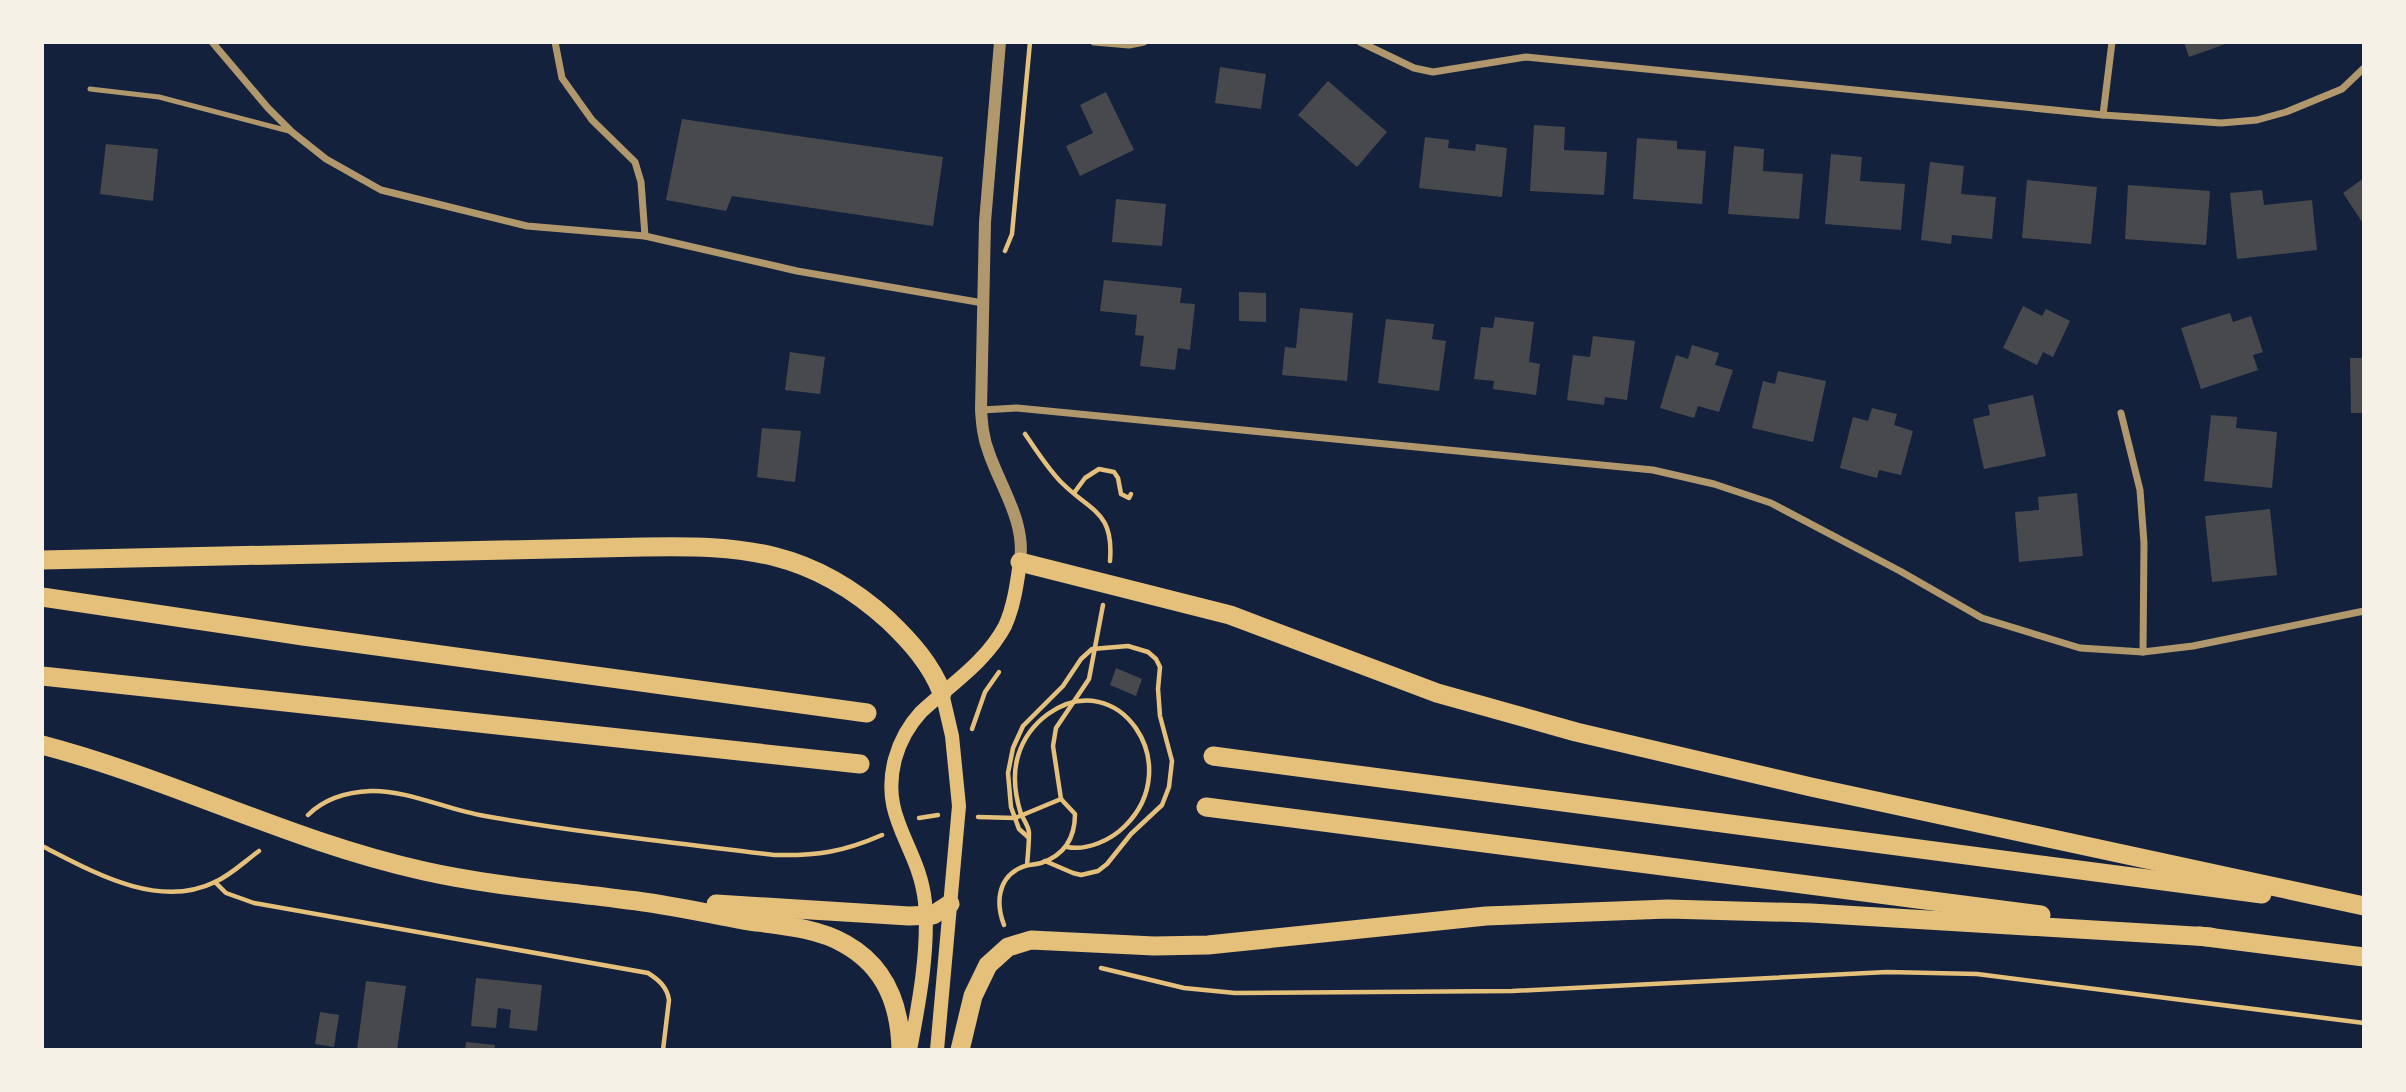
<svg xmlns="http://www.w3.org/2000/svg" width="2406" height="1092" font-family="'Varela Round',sans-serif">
<rect width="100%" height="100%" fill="#14213d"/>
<g fill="#48494c">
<polygon points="2184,42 2231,42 2189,57"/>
<polygon points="1220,67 1266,74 1261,109 1215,103"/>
<polygon points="1328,81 1387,132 1357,167 1298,115"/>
<polygon points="1106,92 1134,150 1080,176 1066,146 1093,133 1080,105"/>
<polygon points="682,119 943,157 933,226 732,196 726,211 666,200"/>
<polygon points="1534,125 1565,127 1564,150 1607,152 1604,195 1530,191"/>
<polygon points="1425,137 1449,140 1448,148 1475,151 1476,144 1507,148 1502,197 1419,188"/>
<polygon points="1637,138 1677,141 1677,149 1706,151 1702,204 1633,199"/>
<polygon points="106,144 158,149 153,201 100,194"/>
<polygon points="1734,146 1764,149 1763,171 1803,174 1799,219 1728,214"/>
<polygon points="1831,154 1862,157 1860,181 1905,184 1901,230 1825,224"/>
<polygon points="1930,162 1964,166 1961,194 1996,197 1992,239 1952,235 1951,244 1921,240"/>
<polygon points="2364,178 2364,225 2343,193"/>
<polygon points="2027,180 2097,187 2091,244 2022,238"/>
<polygon points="2128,185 2210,191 2206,245 2125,239"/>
<polygon points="2262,190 2264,205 2312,200 2317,250 2237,259 2230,193"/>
<polygon points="1116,199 1166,204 1162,246 1112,242"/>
<polygon points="1104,280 1182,288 1180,303 1195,304 1190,350 1178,348 1175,370 1140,366 1144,336 1135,335 1137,315 1100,311"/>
<polygon points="1239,292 1266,293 1266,322 1239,321"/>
<polygon points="2023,306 2042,316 2046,309 2070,321 2053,357 2043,352 2037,365 2003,348"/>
<polygon points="1300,308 1353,313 1347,381 1282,375 1285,347 1296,348"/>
<polygon points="2230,313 2233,322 2251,316 2263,352 2253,355 2258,370 2201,389 2181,328"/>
<polygon points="1495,317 1534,322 1529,362 1540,364 1536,395 1493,389 1494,381 1474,379 1481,327 1493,328"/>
<polygon points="1386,319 1434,324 1432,339 1446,341 1439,391 1378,383"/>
<polygon points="1593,336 1635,341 1627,400 1605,397 1604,405 1567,400 1573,355 1590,357"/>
<polygon points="1692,345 1719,353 1715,365 1733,370 1719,412 1698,406 1694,418 1660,408 1676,355 1688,359"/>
<polygon points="790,352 825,357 820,394 785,390"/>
<polygon points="2350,358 2364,358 2364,413 2351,413"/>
<polygon points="1778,371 1826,381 1813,442 1752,428 1763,381 1775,384"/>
<polygon points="2033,395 2046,456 1984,469 1973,419 1990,415 1988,405"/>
<polygon points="1872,408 1897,414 1894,425 1913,431 1901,475 1879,470 1877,478 1840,468 1853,417 1868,421"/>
<polygon points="2211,415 2237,417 2236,428 2277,432 2272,488 2204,481"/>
<polygon points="762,428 801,431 795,482 757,477"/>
<polygon points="2077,493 2083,556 2019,562 2015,512 2039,510 2038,497"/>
<polygon points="2270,509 2277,575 2212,582 2205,516"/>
<polygon points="1116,668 1142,679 1136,696 1110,685"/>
<polygon points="476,978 542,985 537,1031 509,1028 511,1010 498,1008 496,1028 471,1026"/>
<polygon points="366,981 406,986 397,1050 357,1050"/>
<polygon points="320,1012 339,1015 334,1047 315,1044"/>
<polygon points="466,1042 495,1045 494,1050 465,1050"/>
</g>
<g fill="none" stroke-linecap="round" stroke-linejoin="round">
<g stroke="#e5c07b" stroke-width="4.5">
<polyline points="1005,251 1012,234 1030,42"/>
<path d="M 1025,434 C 1037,451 1048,469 1062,483 C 1091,512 1114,511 1110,561"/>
<polyline points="1074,493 1085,478 1099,469 1114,472 1118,478 1121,494 1129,498 1131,494"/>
<polyline points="972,729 985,692 999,672"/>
<polyline points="1061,799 1053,746 1056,728 1089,679 1103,605"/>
<path d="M 308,815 C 325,798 347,792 371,791 C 407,790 448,810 485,816 C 581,833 678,843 774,855 C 817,856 843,852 882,835"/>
<polyline points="978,817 1015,818 1061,799"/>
<polyline points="919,818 938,815"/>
<polyline points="1028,837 1019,829 1011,807 1008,773 1013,748 1023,726 1063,686 1081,659 1092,649 1128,646 1148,652 1156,659 1160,667 1158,689 1160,716 1172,761 1169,787 1162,805 1131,834 1107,864 1098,871 1081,875 1073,873 1045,861"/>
<path d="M 42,846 C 93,872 158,910 215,882 C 231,875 245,861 259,851"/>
<path d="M 1027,865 C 1028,854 1029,844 1029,833 C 1029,827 1024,820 1021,814 C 1015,795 1012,776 1018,756 C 1023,739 1033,725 1048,714 C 1118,664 1187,765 1125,826 C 1111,840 1087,851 1067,847"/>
<path d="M 215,882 L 226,893 L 254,903 L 648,973 C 659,980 667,987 669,1000 L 663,1050"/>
<path d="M 1004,925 C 996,904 997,879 1020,868 C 1027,864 1034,865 1041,863 C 1065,855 1075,838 1075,814 L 1061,799"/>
<polyline points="1101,968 1184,988 1235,993 1512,991 1887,972 1977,974 2364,1023"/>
</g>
<polyline stroke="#b1986c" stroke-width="5" points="90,89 159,97 289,131"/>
<g stroke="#b1986c" stroke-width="7">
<polyline points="212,42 268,108 292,132 326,159 381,190 527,226 645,236 797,271 983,303"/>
<polyline points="555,42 562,78 592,120 635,162 641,182 645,236"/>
<polyline points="1094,42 1129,45 1144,42"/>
<polyline points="1360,42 1414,68 1433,72 1526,57 2103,115 2221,123 2257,120 2286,112 2342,89 2364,68"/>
<polyline points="2103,115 2112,42"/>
<polyline points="981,410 1017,408 1653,470 1714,484 1771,503 1900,571 1982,618 2080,648 2143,652 2193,646 2364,611"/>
<polyline points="2121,413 2140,490 2144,543 2143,652"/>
</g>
<path stroke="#b1986c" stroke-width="12" d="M 1000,42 L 985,222 L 981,410 C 982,424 983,438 989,453 C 1001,488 1026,522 1020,562"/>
<g stroke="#e5c07b" stroke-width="14">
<path d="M 910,1050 C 919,1003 929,950 925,902 C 919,845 879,819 895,759 C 900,741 908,726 921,712 C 950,685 986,662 1005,626 C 1014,606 1017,583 1020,562"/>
<polyline points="937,1050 959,806 952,736 942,693"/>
</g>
<g stroke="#e5c07b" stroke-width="19">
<path d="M 42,560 L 643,547 C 743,545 811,550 888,620 C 910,641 931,664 942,693"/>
<polyline points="1020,562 1230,615 1437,693 1576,732 1811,787 2364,906"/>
<polyline points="42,597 303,636 867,713"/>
<polyline points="42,676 860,764"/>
<path d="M 42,745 C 172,779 292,842 424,871 C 491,886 560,891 628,900 C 666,904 705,913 743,920 C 776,925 816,927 845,944 C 886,967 900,1005 901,1050"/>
<polyline points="1213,756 2262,894"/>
<polyline points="1206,807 2041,915"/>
<polyline points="716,904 909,916 933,915 950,904"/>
<polyline points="2199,936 2364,957"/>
<polyline points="960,1050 973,996 988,965 1008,947 1031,940 1154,946 1208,945 1486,916 1668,909 1811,913 2211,937"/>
</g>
</g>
<rect width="2406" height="1092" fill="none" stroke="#f6f1e7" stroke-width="88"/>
</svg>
